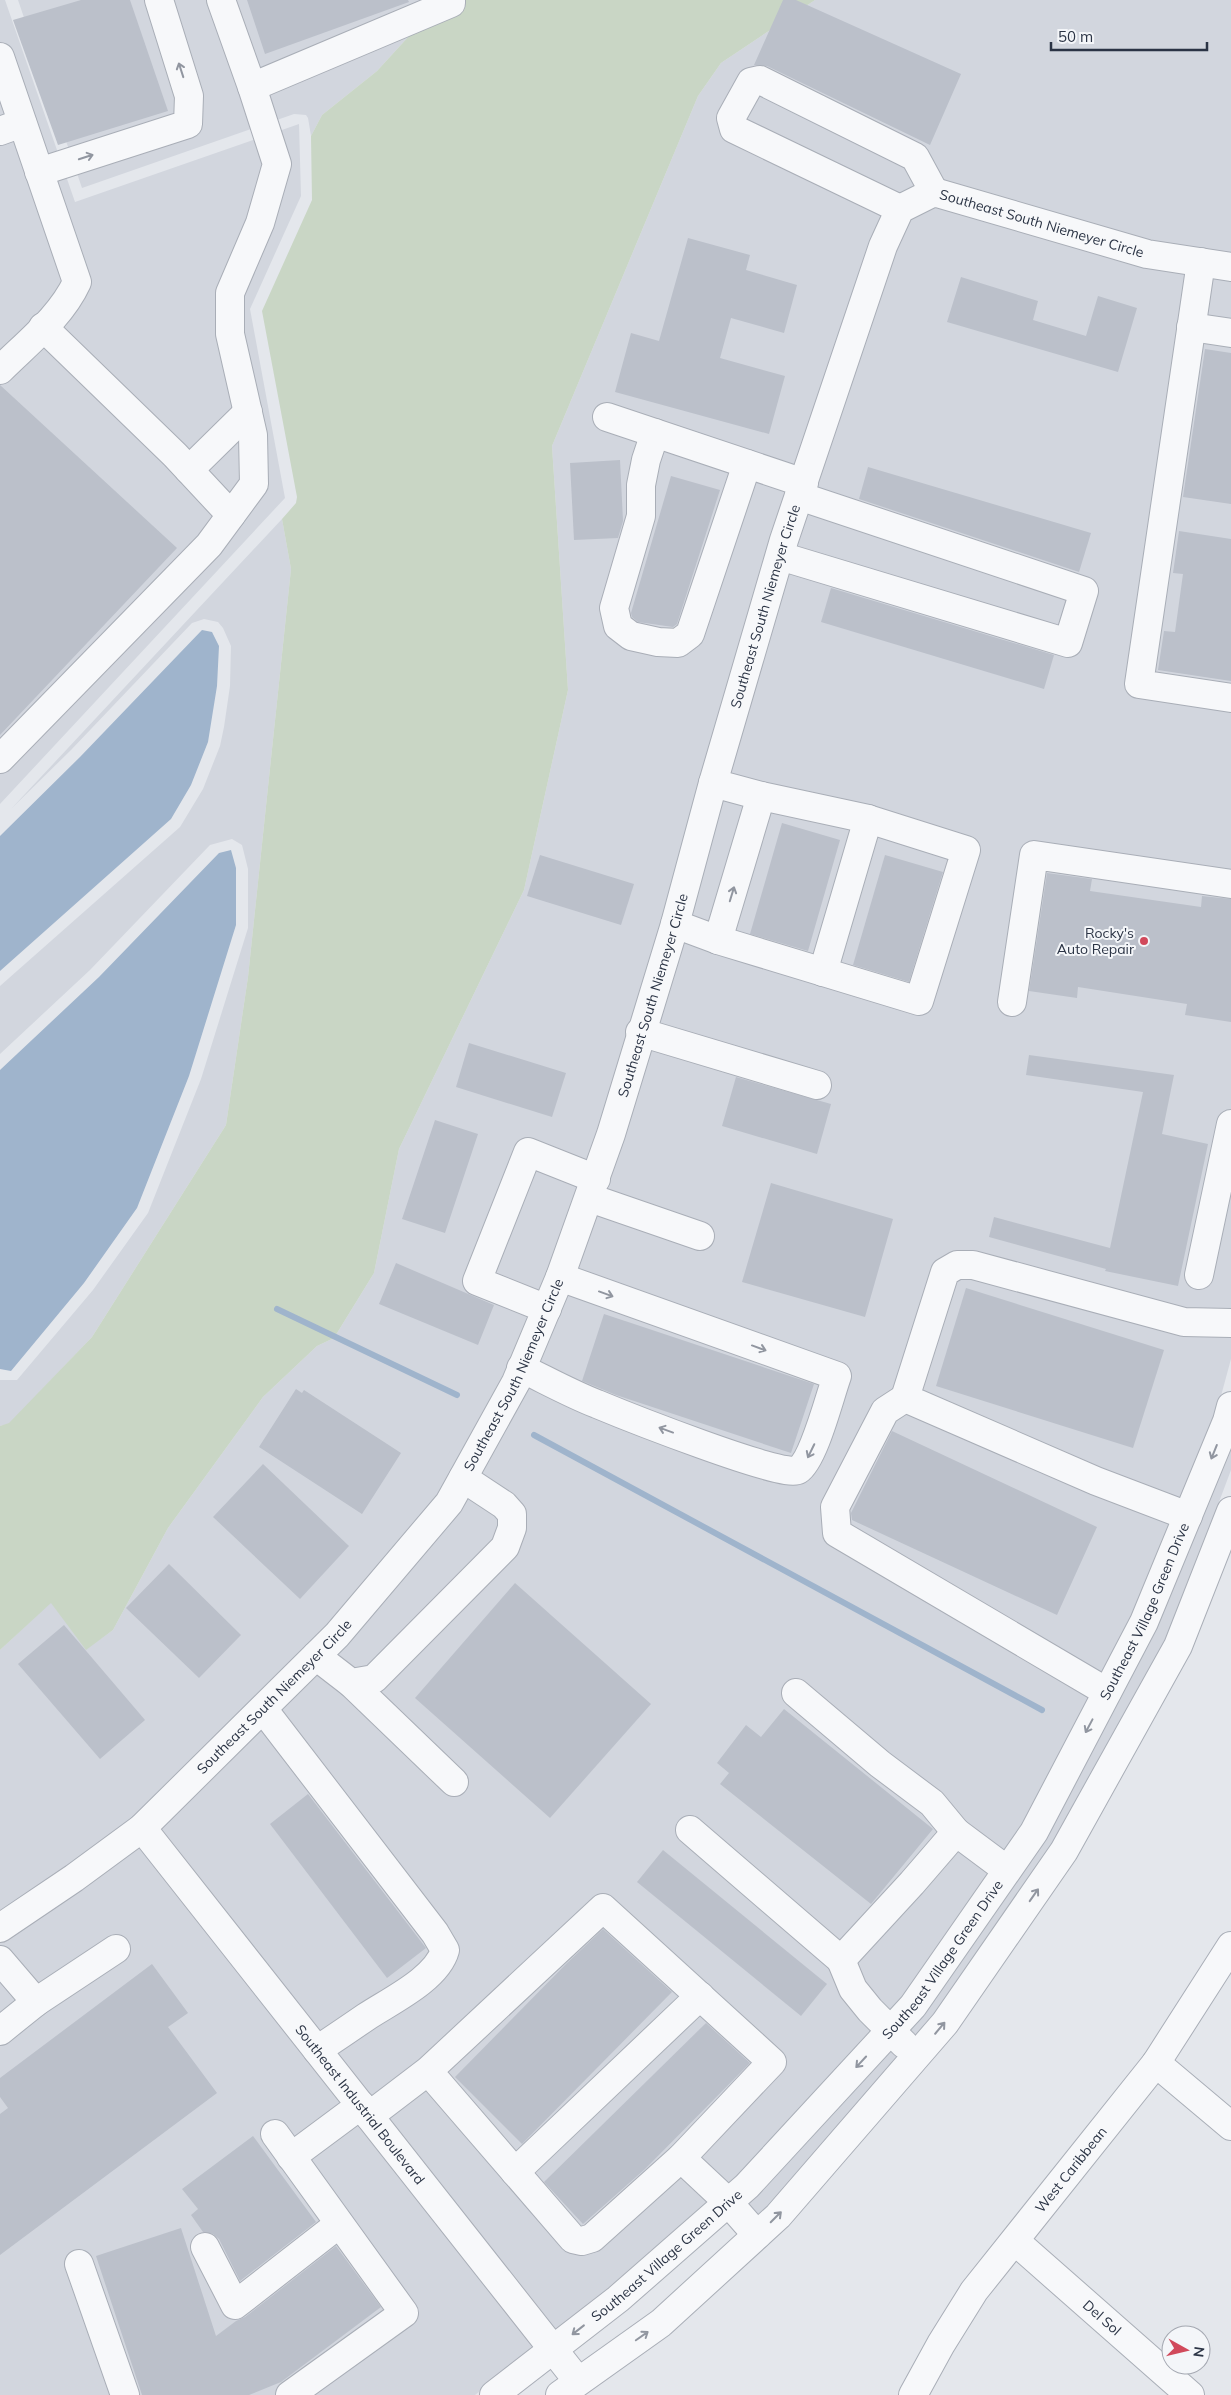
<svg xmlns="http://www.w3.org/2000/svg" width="1231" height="2395" font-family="Mulish,sans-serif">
<rect width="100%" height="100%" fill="#e4e7ec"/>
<g fill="#d2d6de">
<polygon points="0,0 5,0 75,202 299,124 301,196 250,309 285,498 0,804"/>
<polygon points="18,0 442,0 377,71 322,115 311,136 308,118 306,115 294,114 82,188"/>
<polygon points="815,0 1231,0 1231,256 1149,244 937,182 894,200 599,1131 549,1273 505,1378 438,1497 328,1628 134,1819 0,1914 0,1650 51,1602 86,1649 113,1630 168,1528 263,1397 317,1346 334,1338 374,1273 399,1149 524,890 568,690 552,446 698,96 721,63"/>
<polygon points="935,204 1231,278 1231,1359 1215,1418 1133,1618 1023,1826 903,1999 738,2178 610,2291 555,2333 158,1829 245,1744 527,1387 725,786 796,544 894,249 909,217"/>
<polygon points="282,519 291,569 248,977 226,1125 92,1337 9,1424 0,1426 0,1380 17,1380 93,1290 148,1213 201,1079 248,928 248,869 242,845 232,839 210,845 90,970 0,1054 0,986 180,827 203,789 220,746 224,727 230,686 231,646 223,628 218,622 204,619 192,623 71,750 11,809"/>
<polygon points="1231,1443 1231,1470 1174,1622 1149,1675 1054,1846 935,2017 758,2218 744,2204 922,2013"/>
<polygon points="140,1844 537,2347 475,2395 0,2395 0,1942"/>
</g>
<polygon fill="#c9d6c5" points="442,0 815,0 721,63 698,96 552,446 568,690 524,890 399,1149 374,1273 334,1338 317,1346 263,1397 168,1528 113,1630 86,1650 51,1603 0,1650 0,1426 9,1423 92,1337 226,1125 248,977 291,569 282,519 296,503 297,497 262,311 312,200 311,136 322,115 377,71"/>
<g fill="#9fb4cc">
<polygon points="202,630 212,632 219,646 217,686 208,742 191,785 171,819 0,971 0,836 80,757"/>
<polygon points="231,850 236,868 236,925 189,1076 137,1208 84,1283 11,1371 0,1369 0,1070 99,977 219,853"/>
</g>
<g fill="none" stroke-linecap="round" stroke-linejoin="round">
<g stroke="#9fb4cc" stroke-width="6">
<polyline points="277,1309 457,1395"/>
<polyline points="534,1435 1042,1710"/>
</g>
</g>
<g fill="#bbc0ca">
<polygon points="81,0 130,0 168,111 58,145 13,20"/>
<polygon points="247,0 408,0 409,2 265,54"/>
<polygon points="783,0 796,0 961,74 930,145 767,66 754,65"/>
<polygon points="688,238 750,255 746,270 797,285 784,333 731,318 720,358 785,376 769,434 615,392 631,333 659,341"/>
<polygon points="961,277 1038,301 1033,320 1086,336 1098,296 1137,308 1118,372 947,322"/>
<polygon points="1205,349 1231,353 1231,504 1183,497"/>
<polygon points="0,385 177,548 0,735"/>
<polygon points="620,460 623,521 618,538 574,540 570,463"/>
<polygon points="868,467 1091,533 1079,572 859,499"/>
<polygon points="671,476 720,490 677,624 673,627 638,622 632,617 631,613"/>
<polygon points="1179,531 1231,539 1231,681 1158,670 1164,631 1175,632 1183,574 1173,573"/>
<polygon points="831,588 1054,655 1044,689 821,622"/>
<polygon points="782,823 840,840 808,951 750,934"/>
<polygon points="540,855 634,884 621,925 527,896"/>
<polygon points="885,855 943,872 909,982 853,965"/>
<polygon points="1047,873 1092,879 1090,891 1201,907 1202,896 1231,899 1231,1022 1185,1015 1187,1004 1078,987 1077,998 1029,991"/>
<polygon points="469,1043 566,1073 552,1117 456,1087"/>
<polygon points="1029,1055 1174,1075 1162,1134 1208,1144 1178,1286 1105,1271 1106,1269 989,1237 994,1217 1110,1248 1143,1092 1026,1075"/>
<polygon points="736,1077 831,1104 817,1154 722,1126"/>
<polygon points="435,1120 478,1134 445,1233 402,1219"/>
<polygon points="771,1183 893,1219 865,1317 742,1282"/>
<polygon points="396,1263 494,1305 478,1345 379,1304"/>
<polygon points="966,1288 1164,1350 1133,1448 936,1386"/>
<polygon points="604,1314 814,1384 791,1453 616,1395 582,1381"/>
<polygon points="296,1389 302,1393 304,1390 401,1453 362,1514 259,1447"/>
<polygon points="892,1431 1097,1527 1057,1615 852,1520 851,1513"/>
<polygon points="263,1464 349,1546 300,1599 213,1517"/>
<polygon points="169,1564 241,1635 199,1678 126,1608"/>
<polygon points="515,1583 651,1704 550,1818 415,1698"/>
<polygon points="64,1625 145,1720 100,1759 18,1664"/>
<polygon points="784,1709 933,1829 871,1904 720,1784 729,1773 717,1763 746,1725 761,1737"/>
<polygon points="308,1794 426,1948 387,1978 270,1824"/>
<polygon points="663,1850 827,1984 801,2016 637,1882"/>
<polygon points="603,1929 672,1992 522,2144 455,2077 566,1964"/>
<polygon points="152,1964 188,2013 168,2027 217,2093 0,2255 0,2114 8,2108 0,2097 0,2078"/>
<polygon points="706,2023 750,2063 645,2169 583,2224 544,2182"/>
<polygon points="253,2136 316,2222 240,2281 219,2239 213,2234 203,2232 191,2215 198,2209 182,2189"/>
<polygon points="181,2228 216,2336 236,2321 245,2317 336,2246 381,2307 281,2382 249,2395 142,2395 96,2256"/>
</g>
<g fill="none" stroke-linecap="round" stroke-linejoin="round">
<defs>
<g id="minor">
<polyline points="221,0 252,87 451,3 451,0"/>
<path d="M 0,57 L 77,282 C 61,317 27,343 0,370"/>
<polyline points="0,131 22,123"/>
<polyline points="39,172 188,124 189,96 159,0"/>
<polyline points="900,209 734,129 731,118 751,82 760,80 915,157 934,192"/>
<polyline points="1201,262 1139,684 1231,698"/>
<polyline points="43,327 175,455 231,515"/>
<polyline points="1191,327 1231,333"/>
<polyline points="607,417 804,483"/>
<polyline points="655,433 646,460 641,485 641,516 614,608 618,626 631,636 658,642 678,643 690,634 747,464"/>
<polyline points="189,470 248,412"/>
<polyline points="780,556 1068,643 1084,591 799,496"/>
<polyline points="0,759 209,545 254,484 253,435 230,334 230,293 260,223 277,164 252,87"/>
<polyline points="675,924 718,940 919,1001 966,850 868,819 761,796 713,783"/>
<polyline points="718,940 761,796"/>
<polyline points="823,972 868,819"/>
<polyline points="1012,1002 1034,855 1231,884"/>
<polyline points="640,1032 817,1085"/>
<polyline points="590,1198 700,1236"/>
<polyline points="1199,1275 1231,1124"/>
<polyline points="547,1309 477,1281 528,1152 596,1179"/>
<path d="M 521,1368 C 546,1380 571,1394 597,1404 C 621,1414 784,1479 798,1470 C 814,1460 830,1395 837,1376 L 560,1277"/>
<polyline points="905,1398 885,1411 835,1507 837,1533 1107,1692"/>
<polyline points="1188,1516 1096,1481 905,1398 945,1272 957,1265 973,1265 1184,1322 1231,1323"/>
<polyline points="316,1656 351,1683 374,1679 505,1547 512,1528 512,1514 504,1505 463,1478"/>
<polyline points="351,1683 454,1782"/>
<polyline points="796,1693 880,1764 932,1803 956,1832"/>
<path d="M 263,1709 L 435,1933 L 445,1950 C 437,1979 390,2001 366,2017 C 350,2028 334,2039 317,2050"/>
<path id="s1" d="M 142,1828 L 578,2381"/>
<polyline points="690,1830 841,1960 912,1883 956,1832 1007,1870"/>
<path id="s2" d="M 0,1928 L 74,1878 L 142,1828 L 337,1635 L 449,1503 L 516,1382 L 560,1277 L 611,1134 L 675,924 L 713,783 L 784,540 L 883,246 L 900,209 L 934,192 L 1147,254 L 1231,267"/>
<polyline points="0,1960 36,2002"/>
<polyline points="841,1960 853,1989 870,2010 904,2044"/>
<polyline points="0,2031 36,2002 116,1949"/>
<polyline points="1156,2063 1231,2126"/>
<polyline points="369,2116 428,2071 603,1908 772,2062 681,2158 592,2238 582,2241 573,2239 428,2071"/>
<polyline points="275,2134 404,2313 290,2395"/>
<polyline points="291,2157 361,2105"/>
<polyline points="681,2158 728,2202 757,2235"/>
<polyline points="515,2172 700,1996"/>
<path id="s3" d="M 1015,2241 L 1190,2395"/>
<polyline points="205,2247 235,2305 339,2224"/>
<polyline points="79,2264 125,2395"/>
<path id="s4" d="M 494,2395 L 618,2299 L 747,2186 L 913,2006 L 1034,1832 L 1144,1622 L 1227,1421 L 1231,1406"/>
<polyline points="560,2395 661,2323 778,2216 945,2023 1064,1851 1178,1646 1231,1511"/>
<path id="s5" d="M 913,2395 L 941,2344 L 974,2291 L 1156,2063 L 1231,1946"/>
</g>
</defs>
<use href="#minor" stroke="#a9aeb7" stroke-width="30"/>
<use href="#minor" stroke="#f7f8fa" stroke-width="28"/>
</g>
<defs><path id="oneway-shaft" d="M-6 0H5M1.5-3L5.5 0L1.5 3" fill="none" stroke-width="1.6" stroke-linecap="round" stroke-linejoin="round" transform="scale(1.25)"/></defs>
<g stroke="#9196a0">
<use href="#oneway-shaft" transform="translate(181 70) rotate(-108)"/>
<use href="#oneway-shaft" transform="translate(86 157) rotate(-18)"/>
<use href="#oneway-shaft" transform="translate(732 894) rotate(-73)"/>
<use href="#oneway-shaft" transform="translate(606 1294) rotate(20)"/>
<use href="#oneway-shaft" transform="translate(759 1348) rotate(20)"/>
<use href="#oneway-shaft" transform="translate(666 1430) rotate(-160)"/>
<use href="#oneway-shaft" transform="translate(811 1451) rotate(116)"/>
<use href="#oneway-shaft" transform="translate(1214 1452) rotate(112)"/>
<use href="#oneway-shaft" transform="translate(1089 1726) rotate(118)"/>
<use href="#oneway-shaft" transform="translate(1034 1895) rotate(-55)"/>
<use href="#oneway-shaft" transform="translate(940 2028) rotate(-50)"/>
<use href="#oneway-shaft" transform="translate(861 2062) rotate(133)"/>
<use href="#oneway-shaft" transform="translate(776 2217) rotate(-45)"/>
<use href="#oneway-shaft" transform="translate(578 2330) rotate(142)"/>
<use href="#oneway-shaft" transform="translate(642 2336) rotate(-35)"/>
</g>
<circle fill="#d1495b" stroke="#f4f6f9" stroke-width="2" cx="1144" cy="941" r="5"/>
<g text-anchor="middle" stroke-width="4" stroke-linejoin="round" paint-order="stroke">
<g font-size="14" fill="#2b3445" stroke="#f4f6f9">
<text dy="5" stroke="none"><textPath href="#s2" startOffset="2145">Southeast South Niemeyer Circle</textPath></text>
<text dy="5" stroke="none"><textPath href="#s2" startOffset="1575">Southeast South Niemeyer Circle</textPath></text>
<text dy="5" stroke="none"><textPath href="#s2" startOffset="1170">Southeast South Niemeyer Circle</textPath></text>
<text dy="5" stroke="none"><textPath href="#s2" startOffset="765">Southeast South Niemeyer Circle</textPath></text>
<text dy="5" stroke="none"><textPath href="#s4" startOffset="1032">Southeast Village Green Drive</textPath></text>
<text dy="5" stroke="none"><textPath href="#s2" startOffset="360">Southeast South Niemeyer Circle</textPath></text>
<text dy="5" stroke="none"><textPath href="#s4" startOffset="628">Southeast Village Green Drive</textPath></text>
<text dy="5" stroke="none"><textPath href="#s1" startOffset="352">Southeast Industrial Boulevard</textPath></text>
<text dy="5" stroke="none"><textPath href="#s5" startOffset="276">West Caribbean</textPath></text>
<text dy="5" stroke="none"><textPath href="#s4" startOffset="222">Southeast Village Green Drive</textPath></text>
<text dy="5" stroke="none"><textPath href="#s3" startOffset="116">Del Sol</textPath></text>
</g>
<g font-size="14" fill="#2b3445" stroke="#f4f6f9" text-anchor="end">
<text x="1134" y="938">Rocky's<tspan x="1134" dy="16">Auto Repair</tspan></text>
</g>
</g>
<g transform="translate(1186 2350) rotate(98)"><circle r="24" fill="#f4f6f9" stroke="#a4a8b1"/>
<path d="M0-4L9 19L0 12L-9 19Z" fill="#d1495b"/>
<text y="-8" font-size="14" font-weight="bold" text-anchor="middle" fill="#2b3445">N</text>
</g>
<path d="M1051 42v8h156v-8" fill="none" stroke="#2b3445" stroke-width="2.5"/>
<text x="1058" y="42" font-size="15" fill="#2b3445" stroke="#f4f6f9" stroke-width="4" paint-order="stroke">50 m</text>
</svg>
